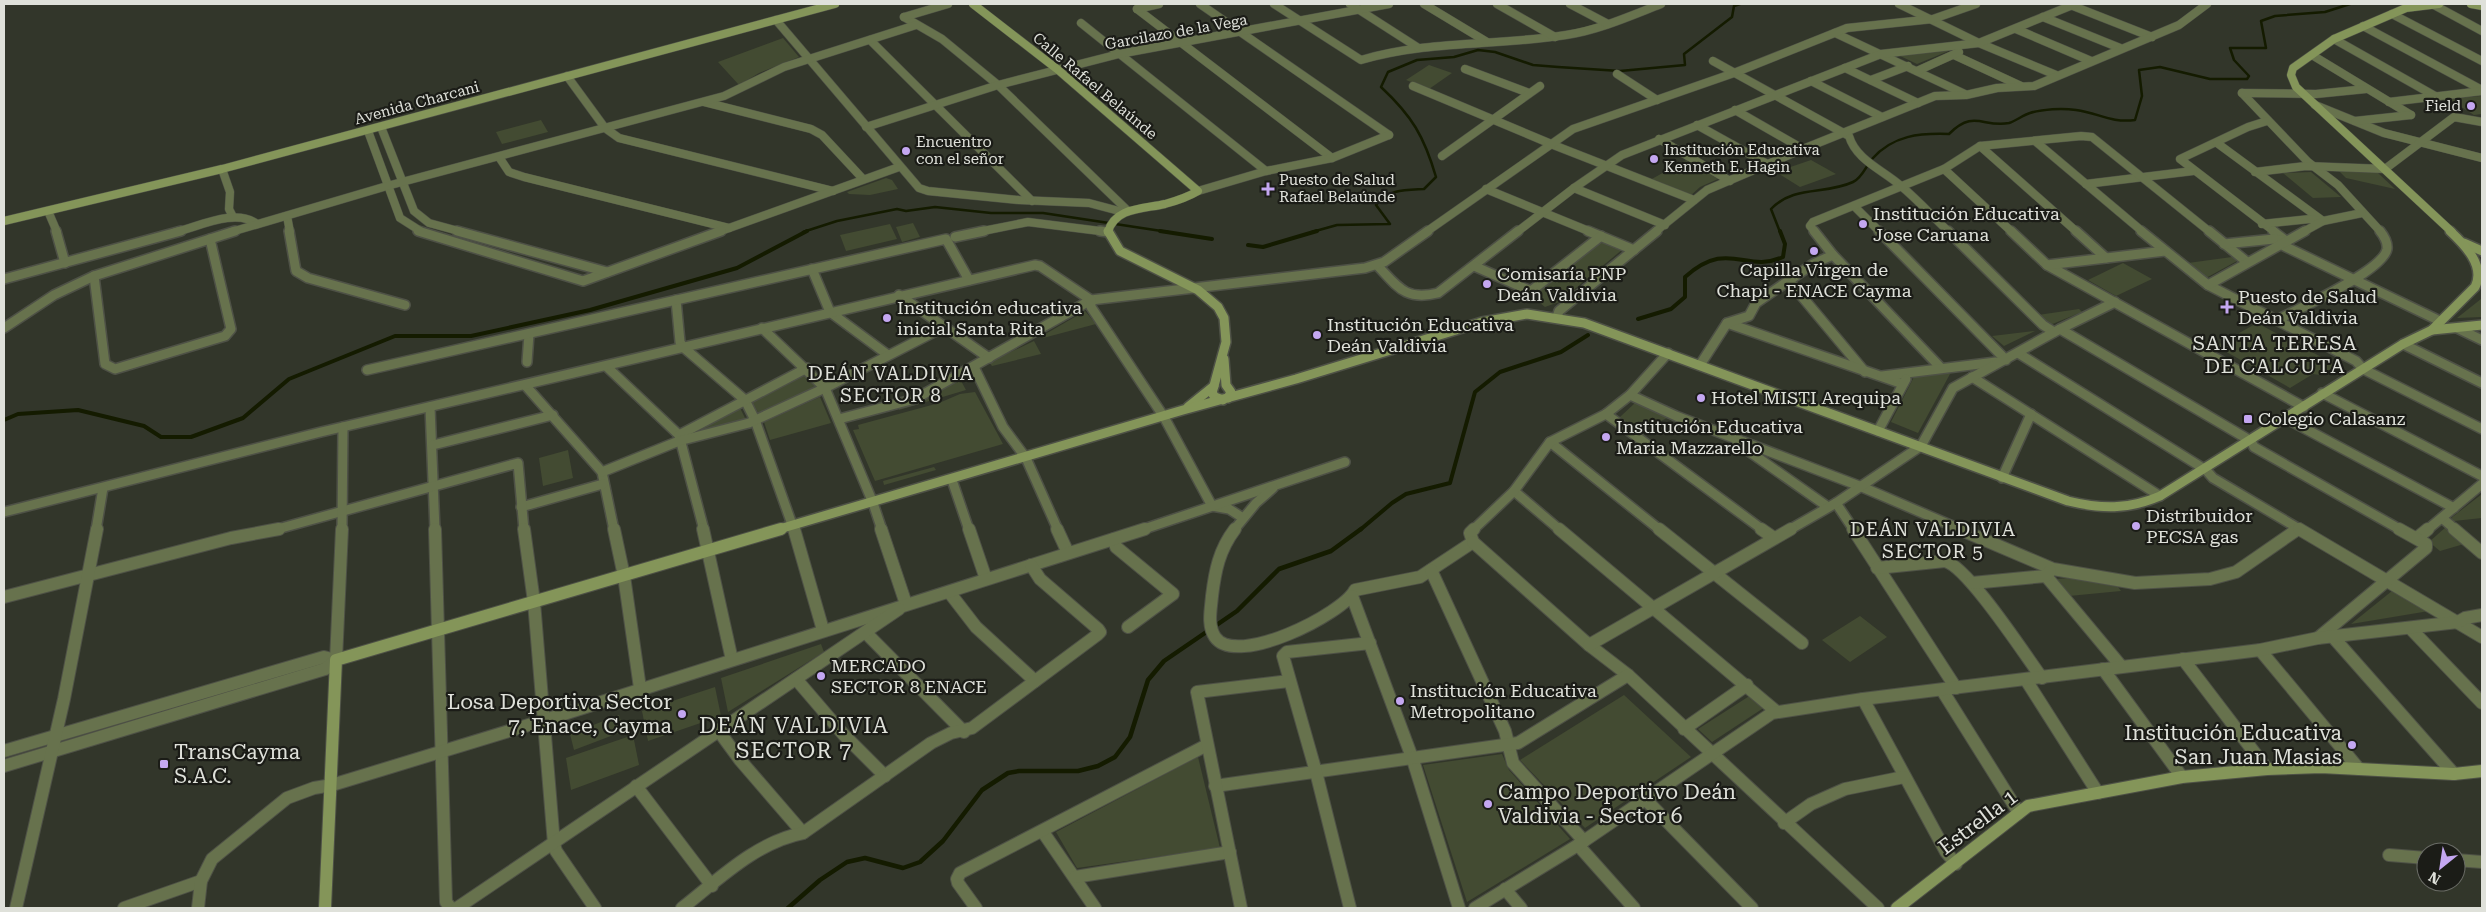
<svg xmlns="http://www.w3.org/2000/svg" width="2486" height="912" font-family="'Roboto Serif',serif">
<rect width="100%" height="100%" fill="#32362a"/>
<g fill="#434b32">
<polygon points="783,38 799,57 759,73 739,85 718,62"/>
<polygon points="1961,46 1917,64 1896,54"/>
<polygon points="1429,65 1452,73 1429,89 1406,80"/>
<polygon points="2482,96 2482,114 2474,115 2447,98"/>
<polygon points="541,120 548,132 502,144 496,132"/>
<polygon points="1686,160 1718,179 1700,187 1690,196 1650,180"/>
<polygon points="1811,160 1836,174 1800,187 1776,172"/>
<polygon points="2339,171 2378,173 2395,189 2346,178"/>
<polygon points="2311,172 2341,197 2313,198 2283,173"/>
<polygon points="886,178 892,180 898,189 870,195 849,194 847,192"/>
<polygon points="913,223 920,237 902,242 896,227"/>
<polygon points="890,224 897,239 846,251 840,235"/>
<polygon points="1602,240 1623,249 1559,302 1545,307 1529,294 1535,294"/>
<polygon points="2232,257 2237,261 2206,278 2188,263"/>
<polygon points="2123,263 2152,279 2116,296 2088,280"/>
<polygon points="2482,297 2482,317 2457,318 2481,299"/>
<polygon points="2079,309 2082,312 2050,325 2038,315"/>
<polygon points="1085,311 1096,324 1043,338 1042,336"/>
<polygon points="2257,323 2327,360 2336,366 2320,375 2313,374 2290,388 2216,346"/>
<polygon points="2035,331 2004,346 1992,336"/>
<polygon points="1034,341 1041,354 992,366 989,362"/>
<polygon points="1946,372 1950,374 1918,433 1891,422 1915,375"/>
<polygon points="806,374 815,381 817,388 759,414 752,402"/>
<polygon points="960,379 966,390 899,410 899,408 915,403"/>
<polygon points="975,392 1003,444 875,481 853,430 859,429 858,425 939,403 960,394"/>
<polygon points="820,397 831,423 770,440 764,422"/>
<polygon points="1635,403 1669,417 1639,432 1620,417"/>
<polygon points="740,408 746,420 692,433"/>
<polygon points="568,450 573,478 543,486 539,458"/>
<polygon points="934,467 936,470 884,485 883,481"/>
<polygon points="2482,494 2482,518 2454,521 2451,518"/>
<polygon points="2446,527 2464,544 2440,551 2429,542"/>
<polygon points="2069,578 2118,587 2121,591 2069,596 2056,579"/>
<polygon points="2392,591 2429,611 2351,624"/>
<polygon points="1860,616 1887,637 1850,662 1822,640"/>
<polygon points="821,644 824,652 728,712 721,678"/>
<polygon points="715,687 721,716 648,741 642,711"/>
<polygon points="1624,695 1691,757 1585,828 1520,760"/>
<polygon points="1751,695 1765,707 1712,742 1698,729"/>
<polygon points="619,715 624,731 574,750 570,734"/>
<polygon points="633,735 639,765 571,790 566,758"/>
<polygon points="1502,754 1509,770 1570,839 1467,902 1423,765"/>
<polygon points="1198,757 1220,848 1077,868 1056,832"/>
</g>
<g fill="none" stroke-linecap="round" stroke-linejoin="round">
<g stroke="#141b00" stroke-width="2.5">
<polyline points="803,232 837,221 897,209 906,211 935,207 991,213 1043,213 1168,232"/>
<path d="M 1312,232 L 1337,225 L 1390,224 L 1376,205 C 1388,189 1406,190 1424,189 L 1436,177 C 1424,136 1412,116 1381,87 L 1388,72 L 1417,60 L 1454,57 L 1478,50 L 1495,52 L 1533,65 L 1558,67 L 1620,71 L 1685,65 L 1684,54 L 1732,17 L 1734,6 L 1740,4"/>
<path d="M 1780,232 L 1771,209 C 1794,185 1825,195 1853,182 C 1862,178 1866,166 1872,159 C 1893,135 1920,133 1949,134 C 1974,109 1983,128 2009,123 C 2016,121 2023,115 2030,113 C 2043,109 2062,108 2076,110 C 2099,113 2110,123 2135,120 L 2142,96 L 2139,70 L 2160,67 L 2210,79 L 2247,79 L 2249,76 L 2234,60 L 2230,48 L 2266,48 L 2261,21 L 2275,16 L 2325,12 L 2350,4"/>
</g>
<g stroke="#141b00" stroke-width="4">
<polyline points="1160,231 1212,239"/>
<polyline points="1248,245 1263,247 1317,231"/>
<path d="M 1638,319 L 1671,309 L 1685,297 L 1685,277 C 1729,238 1745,274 1783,257 L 1785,244 L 1780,231"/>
<polyline points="4,420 18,414 78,410 144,426 161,437 191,437 243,418 289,379 395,336 471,336 590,310 737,268 807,231"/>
<polyline points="1360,530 1392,503 1406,494 1450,483 1475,392 1500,372 1561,352 1588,335"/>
</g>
<polyline stroke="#141b00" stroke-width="4.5" points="788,908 820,880 847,862 865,858 903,868 920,862 943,841 982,790 1008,773 1019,771 1078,771 1098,766 1115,757 1130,737 1148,680 1164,661 1237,611 1279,569 1331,551 1361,529"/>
<defs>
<g id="street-far2">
<polyline points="1200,4 1389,135"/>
<path d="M 1274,4 L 1361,60 C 1429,40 1498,46 1566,35 C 1599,30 1630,16 1661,4"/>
<polyline points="1350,4 1417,47"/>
<polyline points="1424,4 1487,42"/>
<polyline points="1497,4 1555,37"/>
<polyline points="1570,4 1608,24"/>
<polyline points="1899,4 1979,43 2056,75"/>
<polyline points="2068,4 2152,37"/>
<polyline points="2434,5 2482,31"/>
<polyline points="1137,9 1332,158"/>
<polyline points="1137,9 1159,4"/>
<polyline points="2392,14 2482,61"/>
<polyline points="904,17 942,39 998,85 1128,211"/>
<polyline points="904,17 948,4"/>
<polyline points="2043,17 2120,48"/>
<polyline points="776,20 919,188 928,191 1019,200 1089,203 1123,212"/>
<polyline points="1081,23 1266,171"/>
<polyline points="2363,26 2482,90"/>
<polyline points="2016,29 2091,61"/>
<polyline points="1835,33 1965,94"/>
<polyline points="2334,39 2435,96"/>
<polyline points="870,40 1032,201"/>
<polyline points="1954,55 2021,86"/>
<polyline points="2312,55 2411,115"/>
<path d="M 1713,61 L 1849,136 C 1856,160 1883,170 1901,186 C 1918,200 1933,217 1949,232"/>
<polyline points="1845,68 1918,103"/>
<polyline points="1465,69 1529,93"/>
<polyline points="1917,71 1959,52"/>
<polyline points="1617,74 1657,100"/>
<polyline points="567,76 605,128 619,138 833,191"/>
<polyline points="1871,80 1908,66"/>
<polyline points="1811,81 1882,117"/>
<polyline points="1413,86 1556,146 1694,200"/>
<polyline points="2242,93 2308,162 2338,185 2381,232"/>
<polyline points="2242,93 2316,94 2366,89"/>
<polyline points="704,102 811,129 822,135 863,179"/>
<polyline points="2389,102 2482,91"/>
<polyline points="2315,105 2384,133 2482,158"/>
<polyline points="1735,110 1803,149"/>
<polyline points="2267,121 2248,127 2180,159 2275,232"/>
<polyline points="2355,121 2411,115"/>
<polyline points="1697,125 1769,165"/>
<polyline points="381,127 414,211 429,223 462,232"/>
<polyline points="866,127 998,85 1119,54 1389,4"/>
<polyline points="368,131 400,218 422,232"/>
<polyline points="1659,139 1730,181"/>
<polyline points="2035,141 2143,232"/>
<polyline points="2217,143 2323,221"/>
<polyline points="1980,146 2077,232"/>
<polyline points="1442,156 1540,86"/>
<polyline points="499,157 509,172 524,177 729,228"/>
<polyline points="222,169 230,192 229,209 233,217"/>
<polyline points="1944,169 2012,232"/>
<polyline points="2255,172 2306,166 2385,169 2454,117 2482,122"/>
<polyline points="2086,184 2193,171"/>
<polyline points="1574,188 1665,225"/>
<polyline points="1486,189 1591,232"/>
<polyline points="1198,191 1266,171 1332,158 1389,135"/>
<polyline points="1854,206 1880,232"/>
<polyline points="48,211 57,232"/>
<polyline points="287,216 290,232"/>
<polyline points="2262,224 2310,219 2321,221"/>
<path d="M 176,232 C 200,226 236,208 257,224"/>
<polyline points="231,232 387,186 724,96 784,67 916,25"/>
<polyline points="718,232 899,167"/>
<polyline points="978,232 1028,222 1108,232"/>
<polyline points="1426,232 1573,129 1734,73 1847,28 1933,19 1976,4"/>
<polyline points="1517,232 1574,188 1622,155 1881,54 1979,43 2075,4"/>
<polyline points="1655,232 1707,190 1803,149 1935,96 1966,95 1997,88 2034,86 2179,25 2207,4"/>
<polyline points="1815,232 1810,226 1813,222 1944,169 1980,146 2081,136 2092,137 2210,232"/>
<polyline points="2303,232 2323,221 2362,213"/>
</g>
<g id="street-far1">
<polyline points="56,231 65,263"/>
<polyline points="289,231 296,271 308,278 405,305"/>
<polyline points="418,231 583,281 721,231"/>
<polyline points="457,231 607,272"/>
<polyline points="1100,231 1108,232"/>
<polyline points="1588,231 1634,250"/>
<polyline points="1814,231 1833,255 1941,368"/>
<polyline points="1879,231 2006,360"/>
<polyline points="1948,231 2043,325 2054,332"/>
<polyline points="2011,231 2047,265 2304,407"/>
<polyline points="2076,231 2106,258"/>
<polyline points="2141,231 2208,285 2356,361 2363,369 2482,429"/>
<polyline points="2209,231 2247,262"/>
<polyline points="2273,231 2286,241"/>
<polyline points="955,237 984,231"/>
<polyline points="2224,244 2274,239 2286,241"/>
<polyline points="2282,245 2440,321"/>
<path d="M 1377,265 C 1398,287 1405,301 1438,293 L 1518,231"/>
<polyline points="2047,265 2165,251"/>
<polyline points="1474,266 1531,291 1601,236"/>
<polyline points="812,269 830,312 888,355"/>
<polyline points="94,276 105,364 115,369 225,336 231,329 210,239"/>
<polyline points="4,279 181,231"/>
<polyline points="1789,281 1865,372"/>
<polyline points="2208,285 2305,231"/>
<polyline points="899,295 989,358"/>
<polyline points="676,300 680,342 683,347 745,400 755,420 794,530"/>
<polyline points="1557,317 1559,311 1657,231"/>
<path d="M 2277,320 C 2298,309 2383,271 2387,249 C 2388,242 2384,236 2380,231"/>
<polyline points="1727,323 1903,384"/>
<polyline points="4,328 54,295 94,276 235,231"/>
<polyline points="762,328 825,388 873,503 882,530"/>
<polyline points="2457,328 2482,340"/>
<polyline points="2060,329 2251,441 2254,447 2401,530"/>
<polyline points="2403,344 2482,383"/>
<polyline points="2018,353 2206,470 2213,478 2301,530"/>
<polyline points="527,362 529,334"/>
<polyline points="1700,365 1727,323 1749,316 1756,303 1813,264 1833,255"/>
<polyline points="606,366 679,435 704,530"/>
<polyline points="974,367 1003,427 1026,458 1058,530"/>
<polyline points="367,370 946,239 969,280"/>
<polyline points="1882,376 1996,362"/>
<polyline points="1972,377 2160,496"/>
<polyline points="525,385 602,472 614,530"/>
<polyline points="2322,393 2482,476"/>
<polyline points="1630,395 1676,416 1862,487 1962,530"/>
<polyline points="430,407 435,530"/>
<polyline points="1606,414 1763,530"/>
<polyline points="2285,418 2454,508"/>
<polyline points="839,419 915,399 1091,300 1365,268 1384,262 1428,231"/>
<polyline points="1878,431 1906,379"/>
<polyline points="679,435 807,368"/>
<polyline points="1550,442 1660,530"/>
<polyline points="1737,443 1828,507"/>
<polyline points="433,445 553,415"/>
<polyline points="602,472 679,441 749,423 825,388 944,327"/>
<polyline points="2002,478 2031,414"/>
<polyline points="952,480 969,530"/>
<polyline points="1514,491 1560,530"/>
<polyline points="1836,503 1854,530"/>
<polyline points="521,507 603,484"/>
<polyline points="4,512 321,432 1035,265 1040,266 1091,300 1091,307 1164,417 1212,506 1229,509 1243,518"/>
<polyline points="2442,518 2456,530"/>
<polyline points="96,530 103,488"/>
<polyline points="274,530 518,463 524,530"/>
<polyline points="342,530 343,427"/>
<polyline points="1141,530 1345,462"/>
<polyline points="1234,530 1256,503 1273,488"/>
<polyline points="1473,530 1514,491 1550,442 1606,414 1630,395 1668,353"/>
<polyline points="1789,530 1836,503 1921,446 1953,388 2060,329 2115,302"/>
<polyline points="2296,530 2299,528"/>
<polyline points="2427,530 2482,484"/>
</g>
<g id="street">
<polyline points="435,529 446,902 451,908"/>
<polyline points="524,529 534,602 554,844 556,851 595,908"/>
<polyline points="614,529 624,576 640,688"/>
<polyline points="703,529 732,660"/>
<polyline points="794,529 823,630"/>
<polyline points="881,529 906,604"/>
<polyline points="969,529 986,579"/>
<polyline points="1057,529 1068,553"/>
<path d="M 1235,529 C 1219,550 1215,571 1212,596 C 1211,609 1207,625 1215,637 C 1236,668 1343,614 1355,590 L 1420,577 L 1473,542 L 1470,533 L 1474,529"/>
<polyline points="1559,529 1777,712"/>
<polyline points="1659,529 1802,643"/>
<polyline points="1761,529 1774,538"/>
<polyline points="1853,529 1956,688"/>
<polyline points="1959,529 2053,569 2135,583 2210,579 2236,572 2298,529"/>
<polyline points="2299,529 2482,637"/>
<polyline points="2454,529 2482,553"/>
<polyline points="2417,538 2428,529"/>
<polyline points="1114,539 1116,547 1173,594 1128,627"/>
<polyline points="1473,542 1589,645 1628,675 1878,908"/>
<path d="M 1877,568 L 1945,561 C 1968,567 2025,655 2042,678"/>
<polyline points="1431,570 1505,731 1513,763 1584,841"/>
<polyline points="2046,576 2121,666"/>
<polyline points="1972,583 2046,576 2050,571"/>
<polyline points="949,592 976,627 1035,681"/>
<polyline points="1352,596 1413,760 1459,908"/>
<polyline points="4,597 231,538 279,529"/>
<polyline points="2410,628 2482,703"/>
<polyline points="866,633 964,732"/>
<polyline points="2333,637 2454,774"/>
<polyline points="2318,638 2426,548 2426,544 2399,529"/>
<polyline points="1589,645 1791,529"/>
<polyline points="2260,650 2359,769"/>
<polyline points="2183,659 2267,769"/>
<polyline points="2103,669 2182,777"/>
<polyline points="796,679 844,735 885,776"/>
<polyline points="2026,680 2098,793"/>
<polyline points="1942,690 2019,813"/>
<polyline points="1863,699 1946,852 1956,864"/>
<polyline points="1684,729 1747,685"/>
<polyline points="718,730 740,760 803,833"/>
<polyline points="4,751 324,657 336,660"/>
<polyline points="4,766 325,669 336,660 342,529"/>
<polyline points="636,786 712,886"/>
<polyline points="1215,786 1518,743 1628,675"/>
<polyline points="1644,798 1752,908"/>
<polyline points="1784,823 1811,804 1845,789 1904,777"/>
<polyline points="1043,832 1095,908"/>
<polyline points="1578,845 1634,908"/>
<polyline points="2389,855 2426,858"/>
<polyline points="2456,860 2482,862"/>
<polyline points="1075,877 1230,852"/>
<polyline points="1505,889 1521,908"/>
<polyline points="16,908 64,699 97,529"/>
<polyline points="124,908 201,881"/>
<polyline points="198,908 201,881 212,859 287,798 314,788 332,785 545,720 1145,529"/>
<polyline points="457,908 899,609"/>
<path d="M 682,908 C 718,880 756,842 803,833 L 931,743 L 951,733 L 972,728 L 1097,635 L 1100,632 L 1098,629 L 1040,579 L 1031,565"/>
<polyline points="976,908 958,883 957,879 960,873 1207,745"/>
<polyline points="1241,908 1197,692 1289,681"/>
<polyline points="1350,908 1316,772 1283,656 1287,652 1370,643"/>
<polyline points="1475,908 1578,845 1772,713 1863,699 2260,650 2318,638 2458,622 2465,618 2482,615"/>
</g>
<g id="secondary-far2">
<path d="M 973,4 L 1057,69 L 1198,191 C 1188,197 1176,201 1165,204 C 1144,209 1115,207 1108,232"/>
<polyline points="2439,4 2406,8 2334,39 2293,68 2291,75 2296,87 2452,232"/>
<polyline points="2471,4 2482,6"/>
<polyline points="4,221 222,169 835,4"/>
</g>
<g id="secondary-far1">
<polyline points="1108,231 1120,251 1198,290 1218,307 1224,318 1226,342 1212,393 1215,397 1223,400"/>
<polyline points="2464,243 2482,251"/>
<path d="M 2432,330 L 2475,287 C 2486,266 2464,244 2450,231"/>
<polyline points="1224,359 1226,385 1231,392 1228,398"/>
<polyline points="1188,407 1214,386"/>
<path d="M 776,530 L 1183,410 L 1296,379 L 1482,322 L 1527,314 L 1584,323 L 2068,501 C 2101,509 2128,510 2160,496 L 2403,344 L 2432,330 L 2482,325"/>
</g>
<g id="secondary">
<polyline points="325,908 336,660 781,529"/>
<polyline points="1897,908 2028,806 2182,777 2267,769 2321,767 2454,774 2482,771"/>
</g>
</defs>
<use href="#street-far2" stroke="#4e5146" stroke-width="9"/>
<use href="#street-far1" stroke="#4e5146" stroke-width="12"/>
<use href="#street" stroke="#4e5146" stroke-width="14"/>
<use href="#secondary-far2" stroke="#4e5146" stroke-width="9"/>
<use href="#secondary-far1" stroke="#4e5146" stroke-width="12"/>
<use href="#secondary" stroke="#4e5146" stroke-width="14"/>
<use href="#street-far2" stroke="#67724d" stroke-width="8"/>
<use href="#street-far1" stroke="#67724d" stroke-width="9"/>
<use href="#street" stroke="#67724d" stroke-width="12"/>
<use href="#secondary-far2" stroke="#849559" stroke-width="8"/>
<use href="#secondary-far1" stroke="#849559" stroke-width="9"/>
<use href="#secondary" stroke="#849559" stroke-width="12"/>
</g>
<g fill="#c4a7f1" stroke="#1b1c17" stroke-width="2">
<circle cx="2471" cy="106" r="5"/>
<circle cx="906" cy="151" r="5"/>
<circle cx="1654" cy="159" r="5"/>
<path d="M1265.5 181.5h5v5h5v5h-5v5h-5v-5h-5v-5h5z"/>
<circle cx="1863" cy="224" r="5"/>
<circle cx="1814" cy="251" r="5"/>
<circle cx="1487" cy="284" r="5"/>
<path d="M2224.5 299.5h5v5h5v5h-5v5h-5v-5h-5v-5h5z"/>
<circle cx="887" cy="318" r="5"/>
<circle cx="1317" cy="335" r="5"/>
<circle cx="1701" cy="398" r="5"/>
<rect x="2243" y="414" width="10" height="10" rx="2.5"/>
<circle cx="1606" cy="437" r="5"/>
<circle cx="2136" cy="526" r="5"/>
<circle cx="821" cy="676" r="5"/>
<circle cx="1400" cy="701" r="5"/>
<circle cx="682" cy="714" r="5"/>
<circle cx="2352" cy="745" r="5"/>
<rect x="159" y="759" width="10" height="10" rx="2.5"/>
<circle cx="1488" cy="804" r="5"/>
</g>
<g text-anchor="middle" stroke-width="4.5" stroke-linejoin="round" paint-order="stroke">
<g font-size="15" fill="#dfe1da" stroke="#1b1c17">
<text transform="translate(1176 32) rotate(-10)" y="5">Garcilazo de la Vega</text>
<text transform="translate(1095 86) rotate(40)" y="5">Calle Rafael Belaúnde</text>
<text transform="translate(417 103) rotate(-15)" y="5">Avenida Charcani</text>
</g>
<g font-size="15" fill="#dfe1da" stroke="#1b1c17" text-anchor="start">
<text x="2461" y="111" text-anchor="end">Field</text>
<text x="916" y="147">Encuentro<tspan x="916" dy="17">con el señor</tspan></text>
<text x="1664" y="155">Institución Educativa<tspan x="1664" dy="17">Kenneth E. Hagin</tspan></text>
<text x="1279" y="185">Puesto de Salud<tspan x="1279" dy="17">Rafael Belaúnde</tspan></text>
</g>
<g font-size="18" fill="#dfe1da" stroke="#1b1c17" text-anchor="start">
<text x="1873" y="220">Institución Educativa<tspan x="1873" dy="21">Jose Caruana</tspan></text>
<text x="1814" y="276" text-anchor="middle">Capilla Virgen de<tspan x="1814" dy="21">Chapi - ENACE Cayma</tspan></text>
<text x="1497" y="280">Comisaría PNP<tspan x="1497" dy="21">Deán Valdivia</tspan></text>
<text x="2238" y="303">Puesto de Salud<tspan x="2238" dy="21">Deán Valdivia</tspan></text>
<text x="897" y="314">Institución educativa<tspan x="897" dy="21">inicial Santa Rita</tspan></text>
<text x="1327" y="331">Institución Educativa<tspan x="1327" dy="21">Deán Valdivia</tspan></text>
<text x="1711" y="404">Hotel MISTI Arequipa</text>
<text x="2258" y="425">Colegio Calasanz</text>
<text x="1616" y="433">Institución Educativa<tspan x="1616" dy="21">Maria Mazzarello</tspan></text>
<text x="2146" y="522">Distribuidor<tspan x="2146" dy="21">PECSA gas</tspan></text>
<text x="831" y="672">MERCADO<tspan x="831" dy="21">SECTOR 8 ENACE</tspan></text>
<text x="1410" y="697">Institución Educativa<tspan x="1410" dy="21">Metropolitano</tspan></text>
</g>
<g font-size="19" letter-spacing="1" fill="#dfe1da" stroke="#1b1c17">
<text x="891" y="380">DEÁN VALDIVIA<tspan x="891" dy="22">SECTOR 8</tspan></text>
<text x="1933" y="536">DEÁN VALDIVIA<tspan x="1933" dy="22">SECTOR 5</tspan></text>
</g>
<g font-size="20" letter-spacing="1" fill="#dfe1da" stroke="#1b1c17">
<text x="2275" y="350">SANTA TERESA<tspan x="2275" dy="23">DE CALCUTA</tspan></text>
</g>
<g font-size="21" fill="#dfe1da" stroke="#1b1c17" text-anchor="end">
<text x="672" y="709">Losa Deportiva Sector<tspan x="672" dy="24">7, Enace, Cayma</tspan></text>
<text x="2342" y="740">Institución Educativa<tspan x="2342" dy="24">San Juan Masias</tspan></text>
<text x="174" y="759" text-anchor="start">TransCayma<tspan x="174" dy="24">S.A.C.</tspan></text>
<text x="1498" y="799" text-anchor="start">Campo Deportivo Deán<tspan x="1498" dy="24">Valdivia - Sector 6</tspan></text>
</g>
<g font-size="21" fill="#dfe1da" stroke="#1b1c17">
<text transform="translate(1978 822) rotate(-37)" y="7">Estrella 1</text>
</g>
<g font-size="22" letter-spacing="1" fill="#dfe1da" stroke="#1b1c17">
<text x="794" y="733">DEÁN VALDIVIA<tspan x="794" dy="25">SECTOR 7</tspan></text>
</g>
</g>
<rect width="2486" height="912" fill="none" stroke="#dfe1da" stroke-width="10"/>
<g transform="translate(2441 867) rotate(210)"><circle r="24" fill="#1b1c17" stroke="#696b65"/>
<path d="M0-4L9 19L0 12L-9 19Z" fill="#c4a7f1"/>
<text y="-8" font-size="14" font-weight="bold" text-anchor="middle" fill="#dfe1da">N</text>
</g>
</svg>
